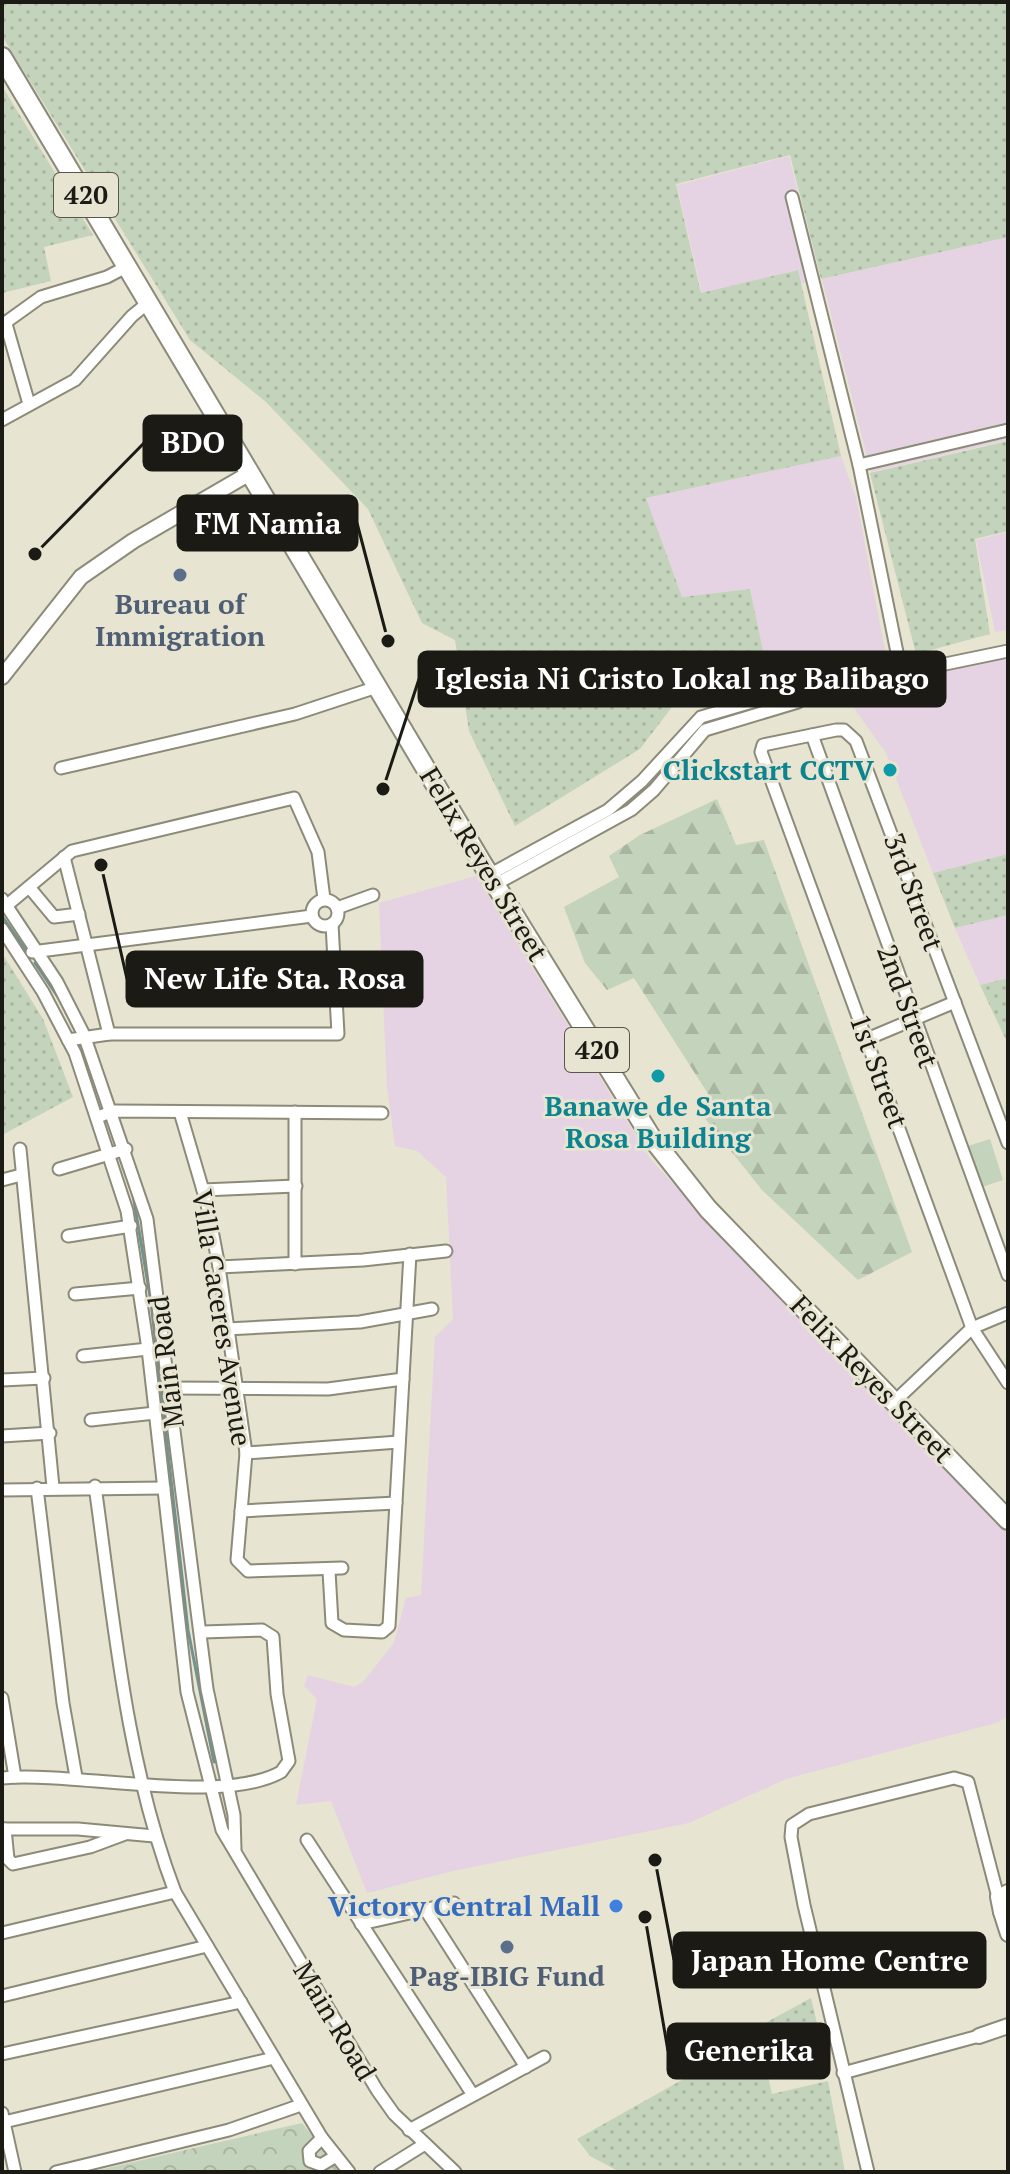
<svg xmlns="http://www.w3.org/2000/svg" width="1010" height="2174" font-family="'PT Serif',serif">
<defs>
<pattern id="grass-dots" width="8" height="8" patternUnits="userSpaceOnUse" patternTransform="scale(2)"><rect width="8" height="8" fill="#c4d3bb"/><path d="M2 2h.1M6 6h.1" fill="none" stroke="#a8b5a0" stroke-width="1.8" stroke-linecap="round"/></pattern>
<pattern id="forest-firs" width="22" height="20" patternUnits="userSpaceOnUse" patternTransform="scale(2)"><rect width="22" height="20" fill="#c4d3bb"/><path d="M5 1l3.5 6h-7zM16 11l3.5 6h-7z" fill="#a8b5a0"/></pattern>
<pattern id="park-crowns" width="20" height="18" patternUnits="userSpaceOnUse" patternTransform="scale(2)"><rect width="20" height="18" fill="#c4d3bb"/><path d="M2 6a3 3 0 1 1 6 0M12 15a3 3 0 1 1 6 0" fill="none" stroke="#a8b5a0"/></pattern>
</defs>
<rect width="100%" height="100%" fill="#e7e4d1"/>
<g fill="#e5d3e4">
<polygon points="789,156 820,278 801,284 797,270 702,293 677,185"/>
<polygon points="1008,237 1008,440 871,472 822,279"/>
<polygon points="841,456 856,497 886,656 769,679 750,589 682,597 646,498"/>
<polygon points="1008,532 1008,630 995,632 976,540"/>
<polygon points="1008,653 1008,854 933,873 886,753 849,701 880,685"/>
<polygon points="476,876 651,1160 1008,1535 1008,1717 996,1723 786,1779 689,1823 453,1871 367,1893 331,1801 296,1805 317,1699 304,1686 308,1675 354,1687 363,1682 394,1643 406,1598 421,1595 435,1337 453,1319 446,1177 417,1151 395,1146 387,1087 379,903"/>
<polygon points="1008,915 1008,978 980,985 955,928"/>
</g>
<g fill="url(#grass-dots)">
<polygon points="2,2 1008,2 1008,237 821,279 790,155 676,184 701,293 798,270 841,456 646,498 682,597 750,589 769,679 678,699 640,749 515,826 469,731 455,640 422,623 368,509 266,402 190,340 2,36"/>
<polygon points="2,86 93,235 44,247 51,281 2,293"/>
<polygon points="1008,441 1008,531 975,539 990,634 916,654 870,473"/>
<polygon points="1008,854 1008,915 955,928 933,873"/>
<polygon points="2,953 43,1019 73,1097 2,1135"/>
<polygon points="1008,978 1008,1044 980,985"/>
<polygon points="811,1998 826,2062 768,2076 772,2094 828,2081 845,2172 620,2172 590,2156 577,2139 769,2031 767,2022"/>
</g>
<polygon fill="url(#forest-firs)" points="717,799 736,845 764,840 912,1252 858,1280 762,1190 699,1111 712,1100 634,978 607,990 585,963 564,907 619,877 609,856 640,835"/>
<polygon fill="url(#park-crowns)" points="302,2123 341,2172 90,2172"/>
<polygon fill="#c4d3bb" points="990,1139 1003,1180 982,1187 968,1146"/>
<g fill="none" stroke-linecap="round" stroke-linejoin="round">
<g stroke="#6f9391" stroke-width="3">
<polyline points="2,916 25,949"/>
<polyline points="35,963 64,1006"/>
<polyline points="133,1195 151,1302 188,1630 214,1762"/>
</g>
<defs>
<g id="minor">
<polyline points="792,197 859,465 901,672"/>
<polyline points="6,324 29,404"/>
<polyline points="2,325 41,297 107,277 128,266"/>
<polyline points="2,420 75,380 132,316 149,302"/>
<polyline points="859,465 1008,430"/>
<polyline points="812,735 1008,1275"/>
<polyline points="61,768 295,714 377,687"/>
<polyline points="64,857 109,1034"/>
<polyline points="489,875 608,810 642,781 701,717 797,689 810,692 1008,651"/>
<polyline points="496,884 631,810 654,790 705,730 798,702 810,692"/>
<polyline points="29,887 54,917 79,914"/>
<polyline points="2,899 57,982 84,1035 147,1219 207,1689 234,1815 235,1849"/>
<circle cx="325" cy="913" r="13"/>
<polyline points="6,906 72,851 294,798 318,852 324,899"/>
<polyline points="337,908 373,895"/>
<polyline points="2,929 43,992 75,1053 127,1211 148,1349 187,1692 222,1830 377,2090 394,2114 455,2172"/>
<polyline points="32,952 312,916"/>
<polyline points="867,1039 955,1002"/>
<polyline points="68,1040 109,1034 338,1034 332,924"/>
<polyline points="180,1112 207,1204 219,1267 246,1453 237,1560 248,1571 342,1568"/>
<polyline points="295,1112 295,1264"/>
<polyline points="98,1117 113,1111 382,1113"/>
<polyline points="1008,1143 856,741 844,730 836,730 763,745 761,752 972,1328 1008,1383"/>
<polyline points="20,1149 53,1487"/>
<polyline points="59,1169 126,1149"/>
<polyline points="2,1180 21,1175"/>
<polyline points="203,1190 296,1186"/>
<polyline points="68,1236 131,1226"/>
<polyline points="219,1267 363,1260 446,1251"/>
<polyline points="75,1294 140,1288"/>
<polyline points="226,1329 360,1322 432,1309"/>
<polyline points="83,1356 148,1349"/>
<polyline points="2,1380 44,1378"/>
<polyline points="169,1388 328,1389 403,1379"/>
<polyline points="894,1402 972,1328 1008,1313"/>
<polyline points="91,1420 155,1413"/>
<polyline points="2,1436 50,1433"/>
<polyline points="246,1453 399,1442"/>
<path d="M 95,1486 C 114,1622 126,1763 175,1892 L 322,2138 L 349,2172"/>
<polyline points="37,1488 63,1703 76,1777"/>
<polyline points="2,1490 164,1488"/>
<polyline points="241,1511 396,1503"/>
<polyline points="329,1571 332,1623 344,1630 382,1632 389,1626 410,1254"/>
<polyline points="2,1698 15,1777"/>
<path d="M 2,1778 C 77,1771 220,1806 281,1772 L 289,1761 L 277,1694 L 273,1637 L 262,1630 L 203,1632"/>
<polyline points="2,1829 78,1829 154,1836"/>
<polyline points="5,1829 8,1859 13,1864 90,1847 125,1834"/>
<polyline points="307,1840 473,2095"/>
<polyline points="425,1909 526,2067"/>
<polyline points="361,1924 454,1903"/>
<polyline points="2,1933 175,1892"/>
<polyline points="2,1996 207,1946"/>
<polyline points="2,2054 241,2002"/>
<polyline points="843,2073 979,2036"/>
<polyline points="2,2113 15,2172"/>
<polyline points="4,2122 274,2058"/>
<polyline points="409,2130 544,2057"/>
<polyline points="322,2138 309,2151 310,2161 321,2165 336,2156"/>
<polyline points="56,2172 229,2130 301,2105"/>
<polyline points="380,2172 425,2144"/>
<polyline points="868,2172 804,1905 791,1837 792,1825 809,1814 954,1778 968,1782 998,1897"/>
</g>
<g id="tertiary">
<polyline points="2,677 81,577 133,541 250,473"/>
<polyline points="1008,1909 1001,1912 1008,1934"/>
<polyline points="1001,1912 998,1897 1008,1892"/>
<polyline points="979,2036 1008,2026"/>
</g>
<polyline id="primary" points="2,57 482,863 651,1137 708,1209 1008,1520"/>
</defs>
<use href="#minor" stroke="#8c8a79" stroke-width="15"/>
<use href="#tertiary" stroke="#8c8a79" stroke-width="18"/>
<use href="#primary" stroke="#8c8a79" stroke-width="22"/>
<use href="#minor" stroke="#fff" stroke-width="11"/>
<use href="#tertiary" stroke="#fff" stroke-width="14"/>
<use href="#primary" stroke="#fff" stroke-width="18"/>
</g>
<g fill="#5c6f8a" stroke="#e7e4d1" stroke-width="3">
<circle cx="180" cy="575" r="8"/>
<circle cx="507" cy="1947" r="8"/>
</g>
<g fill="#0f9aa8" stroke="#e7e4d1" stroke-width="3">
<circle cx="890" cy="770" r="8"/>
<circle cx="658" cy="1076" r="8"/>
</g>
<circle fill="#3f7fe0" stroke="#e7e4d1" stroke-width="3" cx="616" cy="1906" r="8"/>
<g text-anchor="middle" stroke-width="6" stroke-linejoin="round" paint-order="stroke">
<g fill="#e7e4d1" stroke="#58574d" stroke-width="2">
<rect x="54" y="173" width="64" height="44" rx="6"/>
<rect x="565" y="1028" width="64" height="44" rx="6"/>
</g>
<g font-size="26" font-weight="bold" fill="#1b1a14">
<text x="86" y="204">420</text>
<text x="597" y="1059">420</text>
</g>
<g font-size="28" font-weight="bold" fill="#4e5e75" stroke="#e7e4d1">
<text x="180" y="614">Bureau of<tspan x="180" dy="32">Immigration</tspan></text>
<text x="507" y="1986">Pag-IBIG Fund</text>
</g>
<g font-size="28" font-weight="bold" fill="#0d838f" stroke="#e7e4d1" text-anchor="end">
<text x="874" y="780">Clickstart CCTV</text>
<text x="658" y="1116" text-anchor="middle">Banawe de Santa<tspan x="658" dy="32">Rosa Building</tspan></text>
</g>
<g font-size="28" fill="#1b1a14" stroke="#e7e4d1">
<text transform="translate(484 864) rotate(59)" y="10">Felix Reyes Street</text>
<text transform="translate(914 892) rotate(70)" y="10">3rd Street</text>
<text transform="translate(908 1006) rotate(70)" y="10">2nd Street</text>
<text transform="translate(879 1071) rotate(70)" y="10">1st Street</text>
<text transform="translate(222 1318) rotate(81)" y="10">Villa Caceres Avenue</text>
<text transform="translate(166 1362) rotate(-97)" y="10">Main Road</text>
<text transform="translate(872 1379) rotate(46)" y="10">Felix Reyes Street</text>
<text transform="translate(335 2021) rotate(59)" y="10">Main Road</text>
</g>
<g font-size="28" font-weight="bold" fill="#366cbe" stroke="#e7e4d1" text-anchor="end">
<text x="600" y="1916">Victory Central Mall</text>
</g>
</g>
<path fill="none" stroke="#1b1a14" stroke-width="3" d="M35 554L144 443M388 641L357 523M383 789L419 679M101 865L127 979M655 1860L674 1960M645 1917L668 2051"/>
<g fill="#1b1a14" stroke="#e7e4d1" stroke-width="3">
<circle cx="35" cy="554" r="8"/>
<circle cx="388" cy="641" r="8"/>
<circle cx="383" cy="789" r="8"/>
<circle cx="101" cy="865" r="8"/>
<circle cx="655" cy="1860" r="8"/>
<circle cx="645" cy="1917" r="8"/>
</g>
<g fill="#1b1a14" stroke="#1b1a14" stroke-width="3">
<rect x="144" y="416" width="97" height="54" rx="8"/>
<rect x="178" y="496" width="179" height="54" rx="8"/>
<rect x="419" y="652" width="526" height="54" rx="8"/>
<rect x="127" y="952" width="295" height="54" rx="8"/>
<rect x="674" y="1933" width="311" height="54" rx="8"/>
<rect x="668" y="2024" width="161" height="54" rx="8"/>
</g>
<g font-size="30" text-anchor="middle" font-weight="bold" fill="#fff">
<text x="193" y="453">BDO</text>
<text x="268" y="534">FM Namia</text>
<text x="682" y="689">Iglesia Ni Cristo Lokal ng Balibago</text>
<text x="275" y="989">New Life Sta. Rosa</text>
<text x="830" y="1971">Japan Home Centre</text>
<text x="749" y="2061">Generika</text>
</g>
<rect width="1010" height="2174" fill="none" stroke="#1b1a14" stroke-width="8"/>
</svg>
